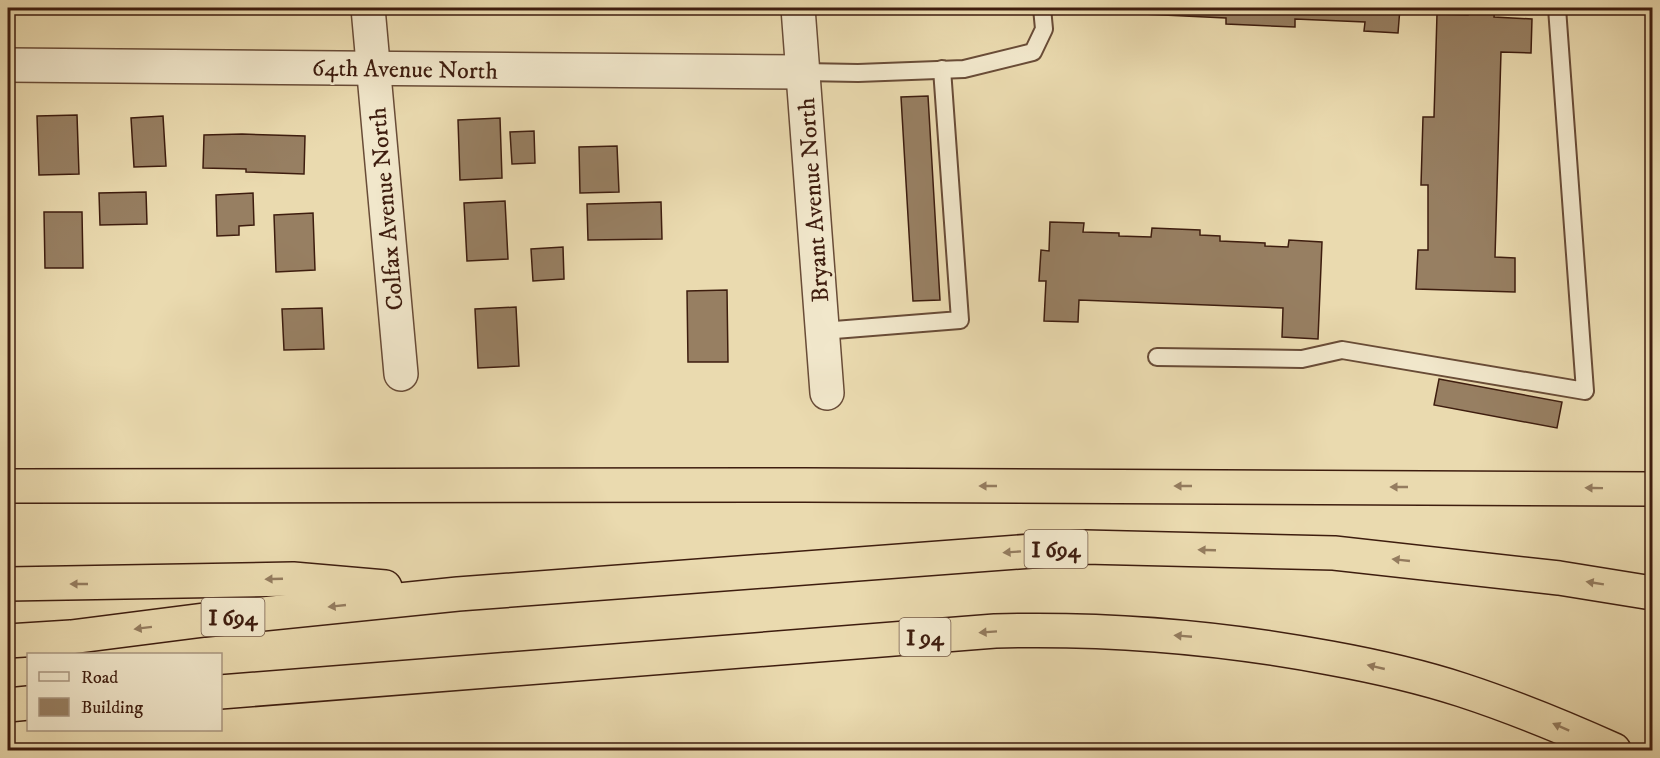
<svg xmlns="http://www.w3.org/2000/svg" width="1660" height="758" font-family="'IM FELL DW Pica',serif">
<rect width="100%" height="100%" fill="#eadaaf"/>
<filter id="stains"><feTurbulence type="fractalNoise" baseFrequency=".00333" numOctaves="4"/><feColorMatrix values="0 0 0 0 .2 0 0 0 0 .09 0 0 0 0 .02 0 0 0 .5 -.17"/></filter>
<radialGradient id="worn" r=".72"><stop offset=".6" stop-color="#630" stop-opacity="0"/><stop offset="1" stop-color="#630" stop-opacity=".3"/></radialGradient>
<g fill="#977f62" stroke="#3e1d0f" stroke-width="1.5">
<polygon points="1122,8 1400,8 1398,33 1364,31 1365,22 1295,19 1295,27 1226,24 1226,18 1122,13"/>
<polygon points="1468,8 1495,8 1494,17 1532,19 1531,53 1501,52 1495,257 1515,258 1515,292 1416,289 1418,250 1428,250 1428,185 1421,185 1423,117 1434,117 1437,14 1468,15"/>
<polygon points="928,96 940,300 913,301 901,97"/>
<polygon points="77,115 79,174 39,175 37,116"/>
<polygon points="163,116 166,166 134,167 131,118"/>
<polygon points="500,118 502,178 460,180 458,120"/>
<polygon points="534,131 535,163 512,164 510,132"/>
<polygon points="242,134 305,136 304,174 246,172 246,169 203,168 204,135"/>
<polygon points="617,146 619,192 580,193 579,147"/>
<polygon points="146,192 147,224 100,225 99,193"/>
<polygon points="253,193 254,225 239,226 239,235 217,236 216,195"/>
<polygon points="505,201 508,259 467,261 464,203"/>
<polygon points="661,202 662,239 588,240 587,204"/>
<polygon points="44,212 82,212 83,268 45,268"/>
<polygon points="313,213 315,270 276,272 274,215"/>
<polygon points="1050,222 1084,223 1083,232 1119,233 1119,236 1151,237 1152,228 1200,230 1200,235 1220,236 1220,241 1265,243 1265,246 1288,247 1289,240 1322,242 1318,339 1282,337 1283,308 1079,300 1078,322 1044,321 1046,281 1039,281 1041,250 1049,251"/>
<polygon points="563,247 564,279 533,281 531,249"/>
<polygon points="727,290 728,362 688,362 687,291"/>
<polygon points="516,307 519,366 478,368 475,309"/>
<polygon points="322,308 324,349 284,350 282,309"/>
<polygon points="1439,379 1562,402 1557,428 1434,405"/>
</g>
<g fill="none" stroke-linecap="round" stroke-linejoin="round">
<defs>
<g id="lane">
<polyline points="803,72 858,73 964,69 1033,52 1044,29 1042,8"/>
<polyline points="822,331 960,320 942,69"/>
<polyline points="1157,357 1302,359 1342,350 1585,391 1557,8"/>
</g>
<g id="street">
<polyline points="368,8 401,374"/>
<polyline points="798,8 827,393"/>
<polyline points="8,65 803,72"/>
</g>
<g id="highway">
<polyline points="8,486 805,485 1652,489"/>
<polyline points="8,584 293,579 385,587"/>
<polyline points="8,641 71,637 204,620 458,594 1085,547 1334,553 1559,578 1652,593"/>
<path d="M 220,692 L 995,631 C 1108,628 1219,637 1330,658 C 1374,666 1419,676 1462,690 C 1514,707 1565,728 1614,750"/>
<polyline points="8,705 28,703"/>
</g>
</defs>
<use href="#lane" stroke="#694c37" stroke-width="20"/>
<use href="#street" stroke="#694c37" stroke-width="36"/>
<use href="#highway" stroke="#3e1d0f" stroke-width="36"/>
<use href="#lane" stroke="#f1e7cb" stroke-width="16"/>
<use href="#street" stroke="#f1e7cb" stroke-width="33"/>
<use href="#highway" stroke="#eadaaf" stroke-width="33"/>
</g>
<defs><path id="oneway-solid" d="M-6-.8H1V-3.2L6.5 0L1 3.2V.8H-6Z" transform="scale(1.5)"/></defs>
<g fill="#947c5f">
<use href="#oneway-solid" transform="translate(988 486) rotate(-180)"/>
<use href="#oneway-solid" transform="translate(1183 486) rotate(-180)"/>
<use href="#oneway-solid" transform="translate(1399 487) rotate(180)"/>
<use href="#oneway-solid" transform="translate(1594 488) rotate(-179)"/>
<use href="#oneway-solid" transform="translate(1207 550) rotate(-178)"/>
<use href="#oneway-solid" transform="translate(1012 552) rotate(176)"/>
<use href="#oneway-solid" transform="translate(1401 560) rotate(-174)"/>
<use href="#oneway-solid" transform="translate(274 579) rotate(178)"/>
<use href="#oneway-solid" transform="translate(1595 583) rotate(-171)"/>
<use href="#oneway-solid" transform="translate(79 584) rotate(180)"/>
<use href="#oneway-solid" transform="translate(337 606) rotate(174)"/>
<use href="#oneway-solid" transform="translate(143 628) rotate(173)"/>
<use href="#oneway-solid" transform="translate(988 632) rotate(176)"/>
<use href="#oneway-solid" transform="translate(1183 636) rotate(-175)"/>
<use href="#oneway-solid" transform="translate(1376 667) rotate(-167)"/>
<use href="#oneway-solid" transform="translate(1561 727) rotate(-156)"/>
</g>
<g text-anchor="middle" stroke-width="5" stroke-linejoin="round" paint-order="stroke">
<g fill="#f1e7cb" stroke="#745a47" stroke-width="1.5">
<rect x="1024.5" y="530" width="63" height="38" rx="4.5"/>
<rect x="201.5" y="598" width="63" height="38" rx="4.5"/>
<rect x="899.5" y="618" width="51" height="38" rx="4.5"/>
</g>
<g font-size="22" font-weight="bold" fill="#3e1d0f">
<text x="1056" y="557">I 694</text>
<text x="233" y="625">I 694</text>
<text x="925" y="645">I 94</text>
</g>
<g font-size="24" fill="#3e1d0f" stroke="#f1e7cb">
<text transform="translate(405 69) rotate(1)" y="8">64th Avenue North</text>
<text transform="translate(813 200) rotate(-94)" y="8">Bryant Avenue North</text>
<text transform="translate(386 209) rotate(-95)" y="8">Colfax Avenue North</text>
</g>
</g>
<rect width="1660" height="758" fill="none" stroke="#eadaaf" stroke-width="30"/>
<rect x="9" y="9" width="1642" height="740" fill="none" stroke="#3e1d0f" stroke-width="3"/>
<rect x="15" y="15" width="1630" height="728" fill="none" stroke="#3e1d0f" stroke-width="1.5"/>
<rect x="27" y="653" width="195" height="78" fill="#f1e7cb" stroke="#a99680" stroke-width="1.5"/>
<rect x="39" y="672" width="30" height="9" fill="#f1e7cb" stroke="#a99680" stroke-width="1.5"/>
<text x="81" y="683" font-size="18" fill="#3e1d0f">Road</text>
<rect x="39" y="698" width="30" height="18" fill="#977f62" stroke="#a99680" stroke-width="1.5"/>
<text x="81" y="713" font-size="18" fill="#3e1d0f">Building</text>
<rect width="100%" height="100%" filter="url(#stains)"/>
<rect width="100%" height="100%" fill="url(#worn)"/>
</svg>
